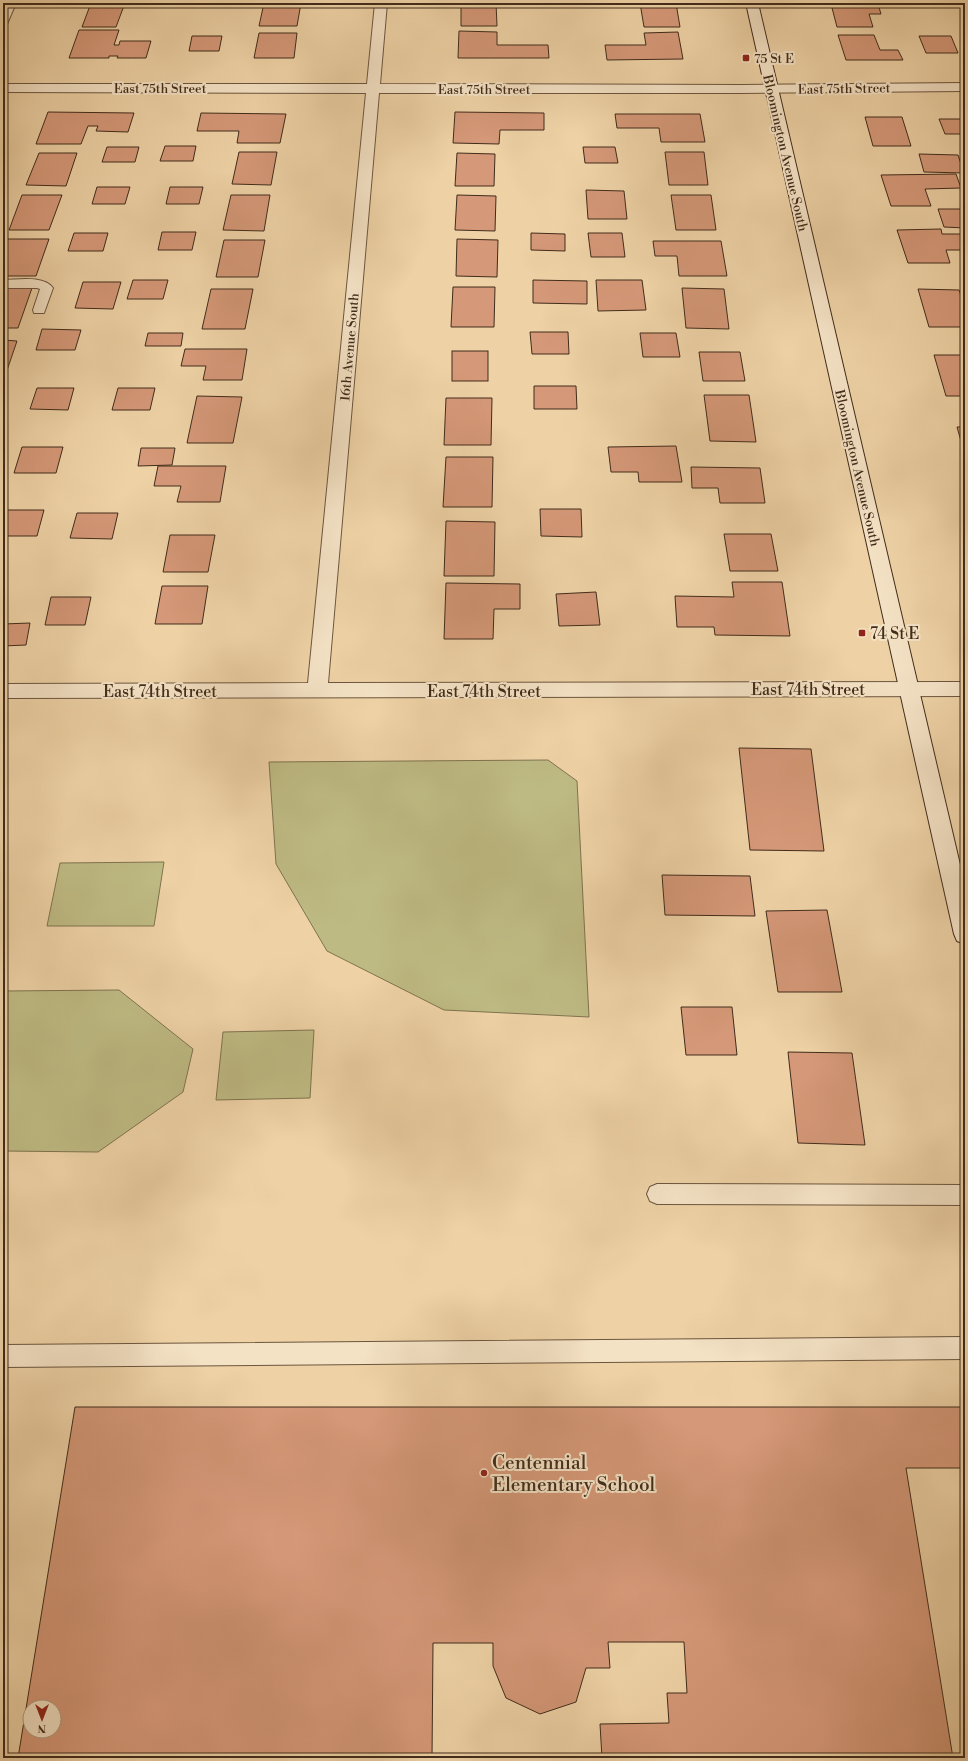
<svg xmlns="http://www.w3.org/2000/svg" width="968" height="1761" font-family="'Libre Bodoni',serif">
<rect width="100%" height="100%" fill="#eed2a6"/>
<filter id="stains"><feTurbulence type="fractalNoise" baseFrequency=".005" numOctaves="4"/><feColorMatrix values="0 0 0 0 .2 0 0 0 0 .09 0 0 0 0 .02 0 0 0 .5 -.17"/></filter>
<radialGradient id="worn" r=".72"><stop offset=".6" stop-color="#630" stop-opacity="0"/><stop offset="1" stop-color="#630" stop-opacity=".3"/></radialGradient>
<g fill="#beba83" stroke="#80734f">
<polygon points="548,760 577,781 589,1017 444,1010 327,951 276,864 269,762"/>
<polygon points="164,862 154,926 47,926 60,863"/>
<polygon points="119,990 193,1049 183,1092 98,1152 3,1151 3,991"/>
<polygon points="314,1030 310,1098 216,1100 223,1032"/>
</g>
<g fill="#d59878" stroke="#412c1b" fill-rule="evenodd">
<polygon points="91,3 125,3 116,27 82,27"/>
<polygon points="264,3 301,3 297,26 259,26"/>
<polygon points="461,3 496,3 497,26 461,26"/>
<polygon points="640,3 676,3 680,27 644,27"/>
<polygon points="831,4 878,4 881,14 869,14 873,27 837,27"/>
<polygon points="79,30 119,30 114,45 119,45 120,41 151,41 146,58 117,58 118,56 109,56 109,58 69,58"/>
<polygon points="459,31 497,32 497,45 548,45 549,58 458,58"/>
<polygon points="678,32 683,59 607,60 605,45 646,45 644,33"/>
<polygon points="259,33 297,33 294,58 254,58"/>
<polygon points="838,35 874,35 880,50 898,50 903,60 846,60"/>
<polygon points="192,36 222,36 219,51 189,51"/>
<polygon points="919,36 951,36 958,53 926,53"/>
<polygon points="48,112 134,113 128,132 96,131 98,126 88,126 81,144 36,144"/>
<polygon points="455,112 544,113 544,130 500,130 499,144 453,143"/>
<polygon points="201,113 286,114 280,143 237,143 239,131 197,131"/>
<polygon points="615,114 700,114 705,142 661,142 659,128 617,128"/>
<polygon points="865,117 902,117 911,146 873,146"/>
<polygon points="939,119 965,119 965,134 945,134"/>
<polygon points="165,146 196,146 193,161 160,161"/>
<polygon points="107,147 139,147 135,162 102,162"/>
<polygon points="583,147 615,147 618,163 585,163"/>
<polygon points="239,152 277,152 271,185 232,184"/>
<polygon points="665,152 704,152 708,185 669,185"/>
<polygon points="39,153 77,153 66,186 26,185"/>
<polygon points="457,153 495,154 494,186 455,186"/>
<polygon points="919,154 958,155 964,173 924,172"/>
<polygon points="956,174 961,188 925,189 931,206 891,206 881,175"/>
<polygon points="97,187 130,187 125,204 92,204"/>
<polygon points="170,187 203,187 199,204 166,204"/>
<polygon points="586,190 624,191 627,219 588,219"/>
<polygon points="22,195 62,195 49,230 9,230"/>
<polygon points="231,195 270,195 264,231 223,230"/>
<polygon points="457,195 496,196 495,231 455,230"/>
<polygon points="671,195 711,195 716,230 676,230"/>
<polygon points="938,209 965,209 965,228 944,227"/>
<polygon points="941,229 942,234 961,234 965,243 965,250 946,250 950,263 908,263 897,230"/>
<polygon points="162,232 196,232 192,250 158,250"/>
<polygon points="74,233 108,233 103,251 68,251"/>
<polygon points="531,233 565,234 565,251 531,250"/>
<polygon points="588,233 622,233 625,257 591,257"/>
<polygon points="8,239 49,239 36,276 3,276 3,253"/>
<polygon points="457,239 498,240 497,277 456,276"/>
<polygon points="224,240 265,240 258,277 216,277"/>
<polygon points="653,241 721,241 727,276 679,276 677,256 655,256"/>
<polygon points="133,280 168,280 163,299 127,299"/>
<polygon points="533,280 587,281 587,304 533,303"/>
<polygon points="596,280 642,280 646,310 598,311"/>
<polygon points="83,282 121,282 113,309 75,308"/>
<polygon points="453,287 495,287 494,327 451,327"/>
<polygon points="3,288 32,288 18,328 3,328"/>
<polygon points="682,288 724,289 729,329 686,328"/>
<polygon points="211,289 253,289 245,329 202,329"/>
<polygon points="918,289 959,290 965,307 965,327 929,327"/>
<polygon points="42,329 81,330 75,350 36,350"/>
<polygon points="530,332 568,332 569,354 532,354"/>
<polygon points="148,333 183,333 181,346 145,346"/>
<polygon points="640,333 676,333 680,357 643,357"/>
<polygon points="3,340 17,341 3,382"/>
<polygon points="185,349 247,349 242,380 203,380 206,366 181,366"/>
<rect x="452" y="351" width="36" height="30"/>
<polygon points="699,352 740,352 745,381 703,381"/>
<polygon points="934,355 965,355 965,396 946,396"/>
<polygon points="534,386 576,386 577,409 534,409"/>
<polygon points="37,388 74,388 68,410 30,409"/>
<polygon points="118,388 155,388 150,410 112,410"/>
<polygon points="704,395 749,395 756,442 710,441"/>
<polygon points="197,396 242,397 233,443 187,443"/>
<polygon points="446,398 492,398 491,445 444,445"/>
<polygon points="957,427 965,427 965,455"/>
<polygon points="676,446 682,482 639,482 638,472 611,472 608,447"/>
<polygon points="22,447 63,447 56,473 14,473"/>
<polygon points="141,448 175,448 172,465 138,466"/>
<polygon points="446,457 493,457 492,507 443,507"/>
<polygon points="158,466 226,466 220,502 177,502 181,486 154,486"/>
<polygon points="691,467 760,468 765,503 720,503 718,488 692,488"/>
<polygon points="540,509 581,509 582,537 541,536"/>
<polygon points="3,510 44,510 37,536 3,536"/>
<polygon points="77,513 118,513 112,539 70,538"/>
<polygon points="446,521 495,522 494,576 444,576"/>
<polygon points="724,534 771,534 778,571 730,571"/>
<polygon points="170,535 215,535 208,572 163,572"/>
<polygon points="732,582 782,582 790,636 715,635 714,627 677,627 675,596 734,597"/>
<polygon points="446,583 520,584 520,609 494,609 493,639 444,639"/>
<polygon points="162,586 208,586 202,624 155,624"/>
<polygon points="596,592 600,625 559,626 556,594"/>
<polygon points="51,597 91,597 85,625 45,625"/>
<polygon points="30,623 26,645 3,646 3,624"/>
<polygon points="739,748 811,749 824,851 750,850"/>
<polygon points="662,875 750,876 755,916 665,915"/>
<polygon points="827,910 842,992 778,992 766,911"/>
<polygon points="681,1007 732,1007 737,1055 686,1055"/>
<polygon points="788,1052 852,1053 865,1145 798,1143"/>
<path d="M 75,1407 L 965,1407 L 965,1468 L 906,1468 L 953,1758 L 602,1758 L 600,1724 L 669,1723 L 667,1693 L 687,1693 L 684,1642 L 608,1642 L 610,1668 L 586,1668 L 576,1702 L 540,1714 L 506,1698 L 493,1666 L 493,1643 L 433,1643 L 432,1758 L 18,1758 ZM 30,1707 L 54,1707 L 54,1731 L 30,1731 Z"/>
</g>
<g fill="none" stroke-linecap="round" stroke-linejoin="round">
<defs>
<g id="lane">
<path d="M 3,280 C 17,280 44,275 53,288 L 44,313 L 34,313 L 33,310 L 40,289 L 37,288 L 3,288 Z"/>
<polygon points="657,1184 965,1185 965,1205 657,1204 650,1201 647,1194 650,1187"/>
<polygon points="965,1337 965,1359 3,1367 3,1345"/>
</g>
<g id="street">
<polygon points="4,3 16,3 7,24 3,25"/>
<polygon points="375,3 387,3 380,84 742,85 965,83 965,91 742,93 379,93 328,683 965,682 965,696 3,698 3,684 308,683 366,93 3,92 3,84 367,84"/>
</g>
<polygon id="secondary" points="746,3 758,3 965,886 965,944 957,941 954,934"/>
</defs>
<use href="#lane" stroke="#6c563e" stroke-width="2"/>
<use href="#street" stroke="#6c563e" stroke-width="2"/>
<use href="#secondary" stroke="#412c1b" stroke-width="2"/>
<use href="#lane" fill="#f4e2c5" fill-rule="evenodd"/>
<use href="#street" fill="#f4e2c5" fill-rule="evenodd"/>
<use href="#secondary" fill="#f4e2c5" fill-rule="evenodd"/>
</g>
<g fill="#8f2418" stroke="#f4e2c5" stroke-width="1.5">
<rect x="742" y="54" width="8" height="8" rx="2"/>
<rect x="858" y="629" width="8" height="8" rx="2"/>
<circle cx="484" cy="1473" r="4"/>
</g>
<g text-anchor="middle" stroke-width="4" stroke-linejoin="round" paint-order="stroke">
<g font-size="13" fill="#412c1b" stroke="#f4e2c5" text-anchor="start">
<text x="754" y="63">75 St E</text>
</g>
<g font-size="13" fill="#412c1b" stroke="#f4e2c5">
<text x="160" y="93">East 75th Street</text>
<text transform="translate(844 88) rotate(-1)" y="5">East 75th Street</text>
<text x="484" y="94">East 75th Street</text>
<text transform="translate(786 153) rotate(77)" y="5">Bloomington Avenue South</text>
<text transform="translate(349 347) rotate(-85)" y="5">16th Avenue South</text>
<text transform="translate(858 468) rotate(77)" y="5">Bloomington Avenue South</text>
</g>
<g font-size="16" fill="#412c1b" stroke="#f4e2c5" text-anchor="start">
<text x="870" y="639">74 St E</text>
</g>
<g font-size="16" fill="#412c1b" stroke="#f4e2c5">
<text x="808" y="695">East 74th Street</text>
<text x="160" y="697">East 74th Street</text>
<text x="484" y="697">East 74th Street</text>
</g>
<g font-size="19" fill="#412c1b" stroke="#f4e2c5" text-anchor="start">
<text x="492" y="1469">Centennial<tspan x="492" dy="22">Elementary School</tspan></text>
</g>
</g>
<rect width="968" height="1761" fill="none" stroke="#eed2a6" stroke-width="16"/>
<rect x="4" y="4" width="960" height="1753" fill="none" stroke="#412c1b" stroke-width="2"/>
<rect x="8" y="8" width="952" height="1745" fill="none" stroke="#412c1b"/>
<g transform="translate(42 1719) rotate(180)"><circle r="19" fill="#f4e2c5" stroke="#ac9981"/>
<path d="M0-3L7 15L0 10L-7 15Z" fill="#8f2418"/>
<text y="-6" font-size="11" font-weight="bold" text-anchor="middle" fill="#412c1b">N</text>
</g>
<rect width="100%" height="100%" filter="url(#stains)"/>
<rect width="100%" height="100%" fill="url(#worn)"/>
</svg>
